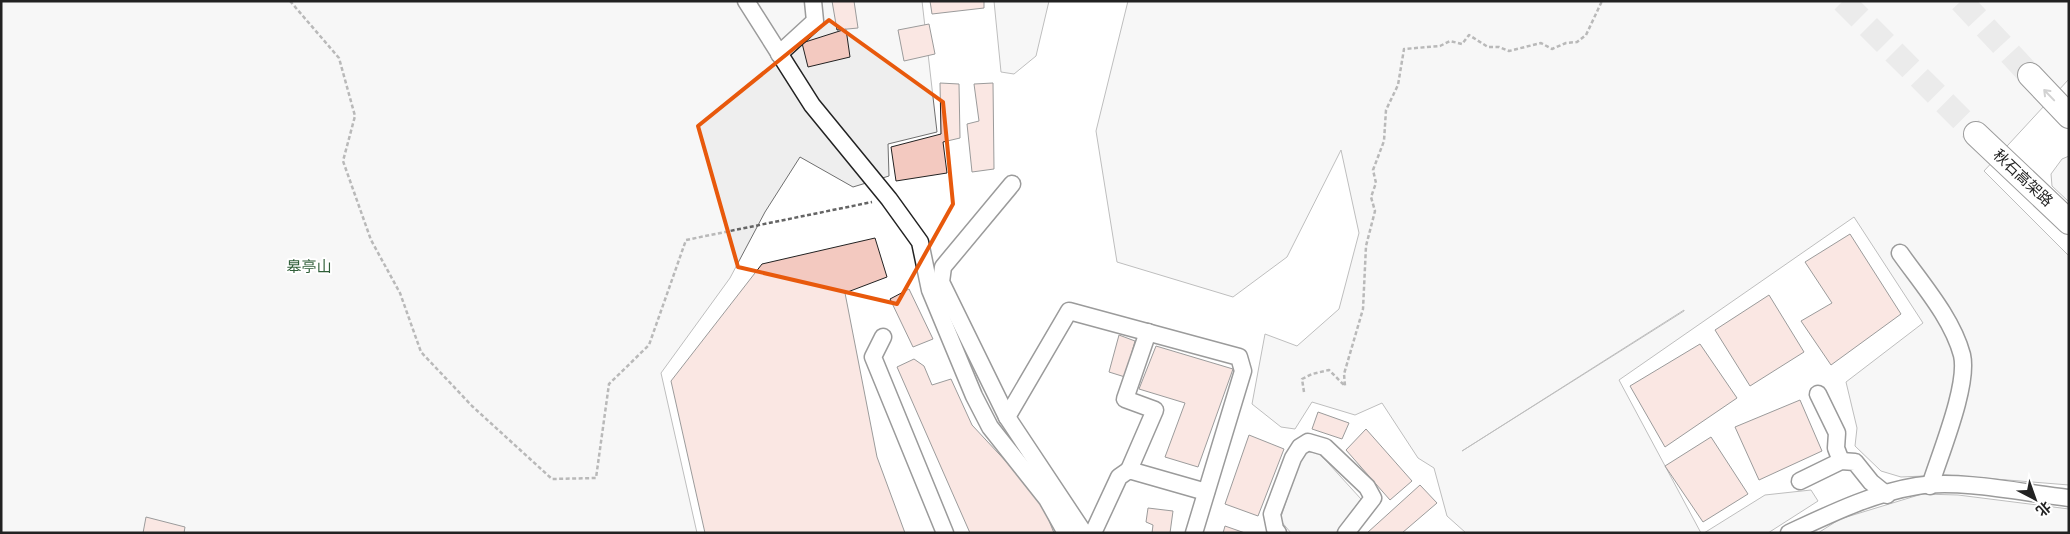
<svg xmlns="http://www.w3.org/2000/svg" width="2070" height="534" font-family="'Roboto Condensed','Noto Sans SC',sans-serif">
<rect width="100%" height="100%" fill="#fff"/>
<g fill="#eee" stroke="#6f6f6f" fill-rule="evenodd">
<polygon points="1,1 922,1 937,132 888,144 889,176 853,187 800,157 765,212 730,278 661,373 697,533 1,533"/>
<polygon points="994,1 1049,1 1036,56 1014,74 1001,72"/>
<path d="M 1128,1 L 2069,1 L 2069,79 L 1984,171 L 2069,256 L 2069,485 L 1946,475 L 1901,477 L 1881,471 L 1855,446 L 1857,428 L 1846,382 L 1923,323 L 1854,217 L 1619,380 L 1701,533 L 1466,533 L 1447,516 L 1434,468 L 1418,458 L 1382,403 L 1355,415 L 1312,402 L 1295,429 L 1281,427 L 1252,404 L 1265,334 L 1297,346 L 1339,309 L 1359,233 L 1341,150 L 1287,257 L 1233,297 L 1117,262 L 1096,131 ZM 1684,310 L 1684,311 L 1462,451 Z"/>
<polygon points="2069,156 2069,202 2052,186 2051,174 2062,159"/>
<polygon points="1307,452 1319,453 1361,499 1336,533 1291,533 1280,520 1299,462 1303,455"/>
<polygon points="1811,490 1818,501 1768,533 1704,533 1765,495"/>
<polygon points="1922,494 1958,495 2069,509 2069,533 1818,533 1840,519"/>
</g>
<g fill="#f3c9c0" stroke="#222">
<polygon points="832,1 854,1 858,28 837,30"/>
<polygon points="930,1 984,1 984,8 932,14"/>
<polygon points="929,24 935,54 904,61 898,30"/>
<polygon points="846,29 850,57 808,67 802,43"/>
<polygon points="940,83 959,84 960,138 943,142 947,173 896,181 891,147 941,134"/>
<polygon points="993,83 994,169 972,172 967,124 979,121 974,84"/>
<polygon points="1850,234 1901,314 1831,365 1801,321 1832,303 1805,262"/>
<polygon points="875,238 887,277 845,293 877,457 905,533 705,533 671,381 762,264"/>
<polygon points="909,289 933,339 913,347 890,299"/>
<polygon points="1769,295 1804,352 1750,386 1715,330"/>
<polygon points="1119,335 1135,341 1125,377 1109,372"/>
<polygon points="1700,344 1737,398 1665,447 1630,386"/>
<polygon points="1156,346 1233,369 1198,467 1165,457 1185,403 1139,389"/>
<polygon points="914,359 924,366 932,385 951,379 972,425 1040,498 1054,533 970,533 897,367"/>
<polygon points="1800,400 1822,451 1759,480 1735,427"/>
<polygon points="1318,412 1349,423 1342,439 1312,429"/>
<polygon points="1366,429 1412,481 1390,500 1346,450"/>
<polygon points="1249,435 1284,449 1258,516 1225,504"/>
<polygon points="1711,437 1748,494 1703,522 1665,466"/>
<polygon points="1420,485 1437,503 1402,533 1367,533"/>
<polygon points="1148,508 1173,511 1170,533 1152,533 1153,525 1146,522"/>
<polygon points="146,517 185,527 184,533 143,533"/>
<polygon points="1225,526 1245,533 1223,533"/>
</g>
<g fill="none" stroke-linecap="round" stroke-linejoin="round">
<g stroke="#d3d3d3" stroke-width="24" stroke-dasharray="24 12" stroke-linecap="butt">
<polyline points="1843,1 1976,134"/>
<polyline points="1961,1 2030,75"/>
</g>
<defs>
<g id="minor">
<polyline points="746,1 812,105 889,199 920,242 930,290 974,396 990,427 1047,499 1066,533"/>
<polyline points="779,54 815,21 813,1"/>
<polyline points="1012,184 943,267 941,282 1007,417 1084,533"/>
<path d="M 1900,253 C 1922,284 1952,318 1962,355 C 1969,385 1940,454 1930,486"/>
<polyline points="883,337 873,357 945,533"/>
<polyline points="1818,394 1837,433 1836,448 1841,461"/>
<polyline points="1007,417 1069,311 1239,357 1243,371 1194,533"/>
<polyline points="1129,470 1155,410 1125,399 1148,332"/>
<polyline points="1800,481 1841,461 1855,462 1871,482 1887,495"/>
<polyline points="1093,533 1119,477 1129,470 1206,492"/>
<polyline points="1278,533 1275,529 1272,514 1293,458 1300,447 1308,442 1325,447 1367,487 1373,498 1346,533"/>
<path d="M 1789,533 C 1830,514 1873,493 1917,486 C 1961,479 2024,493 2069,498"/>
</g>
<g id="highway">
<polyline points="2030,75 2069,116"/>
<polyline points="1976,134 2069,222"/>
</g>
</defs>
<use href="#minor" stroke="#222" stroke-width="19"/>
<use href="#highway" stroke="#222" stroke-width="26"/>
<g stroke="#646464" stroke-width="2.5" stroke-dasharray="4 2.5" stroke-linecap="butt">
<polyline points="290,1 339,58 355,116 343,161 371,240 400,293 421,352 472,406 552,479 596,478 609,384 649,345 686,240 872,202"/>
<polyline points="1304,392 1302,379 1312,374 1329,370 1345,386 1344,374 1363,309 1366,246 1375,211 1371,197 1376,183 1373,170 1384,141 1386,110 1398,85 1404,49 1440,46 1450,41 1462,44 1469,35 1488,47 1499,47 1509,51 1541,43 1552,49 1566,43 1577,42 1586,35 1602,1"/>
</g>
<use href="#minor" stroke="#fff" stroke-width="16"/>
<use href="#highway" stroke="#fff" stroke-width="24"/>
</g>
<defs><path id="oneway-shaft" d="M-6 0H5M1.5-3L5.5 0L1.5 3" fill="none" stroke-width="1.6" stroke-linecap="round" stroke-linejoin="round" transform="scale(1.25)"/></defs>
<use stroke="#9c9c9c" href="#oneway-shaft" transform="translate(2049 95) rotate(-134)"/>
<path d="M0 0H2070V534H0ZM 829,20 L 943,102 L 953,204 L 897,304 L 738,267 L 698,126 Z" fill="#fff" fill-opacity=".55" fill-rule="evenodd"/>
<path fill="none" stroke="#e8590c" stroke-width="4" stroke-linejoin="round" d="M 829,20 L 943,102 L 953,204 L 897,304 L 738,267 L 698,126 Z"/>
<g text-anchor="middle" stroke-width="4" stroke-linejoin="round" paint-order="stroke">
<g font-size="15" fill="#222" stroke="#fff">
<text transform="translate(2023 178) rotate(43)" y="5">秋石高架路</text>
</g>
<g font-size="15" fill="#2f5e38" stroke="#fff">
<text x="309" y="272">皋亭山</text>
</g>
</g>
<rect width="2070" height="534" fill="none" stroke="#222222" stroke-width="5"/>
<g transform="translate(2035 499) rotate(139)" stroke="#ffffff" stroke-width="4" paint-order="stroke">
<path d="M0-4L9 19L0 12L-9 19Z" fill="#222222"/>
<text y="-8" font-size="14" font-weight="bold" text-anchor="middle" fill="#222222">北</text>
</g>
</svg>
